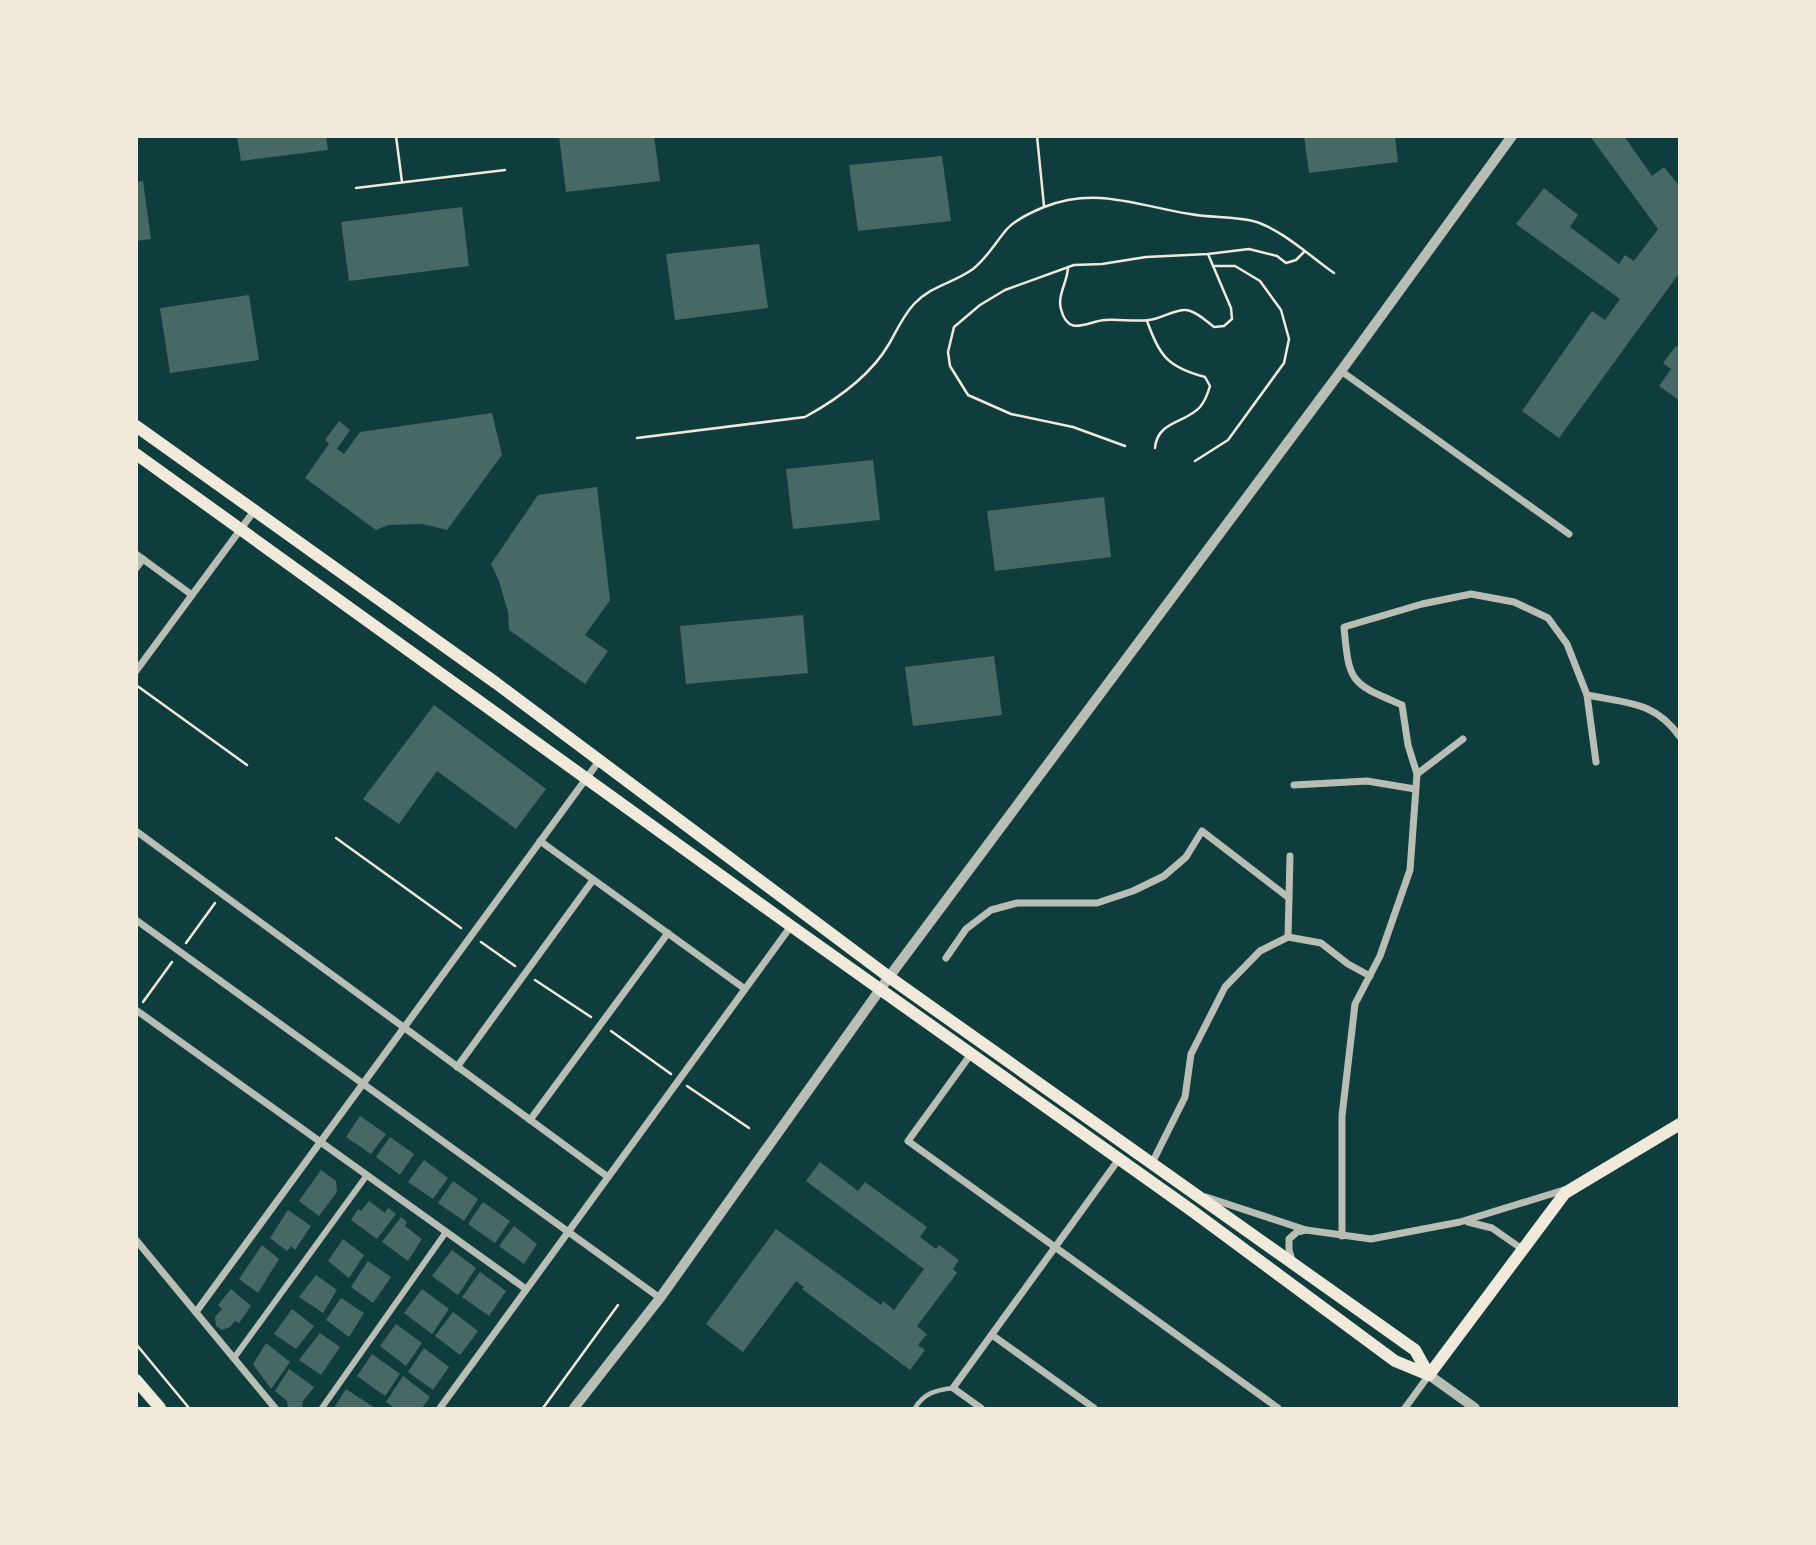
<svg xmlns="http://www.w3.org/2000/svg" width="1816" height="1545" font-family="'PT Sans',sans-serif">
<rect width="100%" height="100%" fill="#0f3d3e"/>
<g fill="#486865">
<polygon points="237,136 326,136 328,150 241,161"/>
<polygon points="559,136 654,136 660,181 566,192"/>
<polygon points="1304,136 1395,136 1398,162 1309,173"/>
<polygon points="1590,136 1624,136 1652,176 1664,167 1680,187 1680,272 1559,438 1522,411 1592,311 1605,320 1620,299 1516,224 1544,188 1578,215 1570,227 1619,264 1625,255 1634,261 1658,229"/>
<polygon points="942,156 951,221 858,231 849,165"/>
<polygon points="143,181 151,239 136,241 136,182"/>
<polygon points="462,207 469,266 349,281 341,222"/>
<polygon points="759,244 768,308 675,320 666,254"/>
<polygon points="249,295 259,360 170,373 160,308"/>
<polygon points="1676,346 1680,348 1680,401 1659,386 1671,369 1663,363"/>
<polygon points="492,413 502,455 447,530 423,524 388,525 376,530 305,478 329,444 325,440 339,421 350,430 337,449 344,454 360,432"/>
<polygon points="873,460 880,520 793,529 786,469"/>
<polygon points="597,487 610,600 585,635 608,651 585,684 509,630 508,612 499,581 491,564 538,495"/>
<polygon points="1104,497 1111,557 995,571 987,511"/>
<polygon points="803,615 808,673 686,684 680,626"/>
<polygon points="994,656 1002,715 913,726 905,667"/>
<polygon points="434,705 546,789 516,829 437,771 399,824 363,799"/>
<polygon points="360,1116 386,1134 371,1154 346,1137"/>
<polygon points="390,1137 414,1154 400,1175 376,1157"/>
<polygon points="424,1160 448,1178 433,1199 408,1182"/>
<polygon points="820,1162 858,1191 865,1182 927,1227 920,1237 936,1249 939,1245 959,1260 953,1269 957,1273 917,1326 927,1334 918,1345 925,1350 910,1370 802,1289 804,1287 796,1281 743,1352 706,1324 776,1229 881,1305 883,1301 894,1310 924,1269 806,1181"/>
<polygon points="321,1170 336,1181 337,1192 319,1216 299,1201"/>
<polygon points="453,1181 478,1199 464,1221 438,1203"/>
<polygon points="369,1201 385,1213 388,1208 396,1214 377,1239 351,1220 358,1209 361,1211"/>
<polygon points="483,1202 510,1221 495,1243 468,1224"/>
<polygon points="288,1210 311,1226 295,1250 291,1246 287,1251 270,1238"/>
<polygon points="401,1217 407,1222 405,1226 422,1239 408,1261 382,1242"/>
<polygon points="514,1226 537,1244 524,1264 499,1246"/>
<polygon points="343,1239 364,1255 349,1278 328,1261"/>
<polygon points="262,1245 279,1259 258,1293 239,1279"/>
<polygon points="452,1250 476,1268 458,1295 432,1276"/>
<polygon points="368,1261 391,1277 373,1303 351,1287"/>
<polygon points="480,1272 506,1291 489,1316 462,1297"/>
<polygon points="316,1275 337,1290 323,1313 299,1297"/>
<polygon points="231,1289 251,1306 239,1323 235,1321 230,1327 222,1330 216,1326 215,1317 222,1309 218,1305"/>
<polygon points="422,1289 449,1309 432,1334 404,1313"/>
<polygon points="341,1298 364,1313 349,1337 326,1320"/>
<polygon points="292,1309 314,1326 296,1349 274,1334"/>
<polygon points="453,1312 478,1331 460,1355 435,1336"/>
<polygon points="396,1324 422,1343 406,1366 380,1346"/>
<polygon points="320,1333 340,1347 321,1375 299,1360"/>
<polygon points="266,1343 290,1362 271,1389 253,1364"/>
<polygon points="424,1348 449,1367 433,1390 408,1372"/>
<polygon points="372,1354 400,1374 385,1396 357,1376"/>
<polygon points="289,1369 314,1387 303,1401 302,1408 288,1408 287,1401 275,1391"/>
<polygon points="403,1376 430,1397 422,1408 395,1408 386,1402"/>
<polygon points="346,1389 375,1408 334,1408"/>
</g>
<g fill="none" stroke-linecap="round" stroke-linejoin="round">
<g stroke="#f1e9da" stroke-width="2.5">
<polyline points="396,136 402,182"/>
<polyline points="1037,136 1044,206"/>
<polyline points="356,188 505,170"/>
<path d="M 1068,267 C 1068,281 1057,295 1061,309 C 1068,338 1088,321 1105,320 C 1120,319 1135,322 1149,320 C 1161,319 1175,309 1186,310 C 1196,311 1206,321 1214,327 L 1224,326 L 1232,319 L 1231,308 L 1208,254"/>
<path d="M 1147,321 C 1160,356 1167,367 1205,377 L 1210,386 C 1208,393 1205,401 1200,407 C 1186,423 1157,421 1155,448"/>
<path d="M 637,438 L 805,417 C 836,400 871,375 889,344 C 897,330 903,316 914,304 C 932,285 952,284 973,269 C 987,258 995,243 1007,229 C 1015,220 1032,212 1044,207 C 1097,186 1138,206 1190,214 C 1211,218 1233,216 1253,221 C 1280,228 1311,257 1334,273"/>
<polyline points="1125,446 1073,427 1011,414 968,395 950,366 948,352 954,327 980,305 1005,290 1074,265 1102,264 1146,257 1208,254 1249,249 1277,256 1286,263 1296,260 1304,252"/>
<polyline points="1195,461 1228,440 1284,363 1289,339 1281,310 1260,281 1235,266 1213,266"/>
<polyline points="136,685 247,765"/>
<polyline points="336,838 461,928"/>
<polyline points="481,942 515,966"/>
<polyline points="186,943 215,903"/>
<polyline points="535,980 591,1017"/>
<polyline points="143,1002 172,962"/>
<polyline points="611,1031 671,1074"/>
<polyline points="687,1086 749,1128"/>
<polyline points="136,1344 189,1408"/>
<polyline points="543,1408 618,1305"/>
</g>
<path stroke="#b8beb3" stroke-width="4.5" d="M 915,1408 C 924,1393 936,1390 953,1388"/>
<g stroke="#b8beb3" stroke-width="6">
<polyline points="234,1358 367,1175"/>
<polyline points="322,1408 446,1232"/>
</g>
<g stroke="#b8beb3" stroke-width="7">
<polyline points="1341,371 1569,534"/>
<polyline points="136,554 192,595"/>
<polyline points="136,568 143,559"/>
<polyline points="136,671 254,511"/>
<polyline points="1587,695 1596,762"/>
<polyline points="1417,774 1463,739"/>
<polyline points="1294,785 1367,781 1415,789"/>
<polyline points="136,831 608,1177"/>
<polyline points="540,841 745,989"/>
<polyline points="1289,898 1290,856"/>
<polyline points="136,920 660,1298"/>
<polyline points="946,958 966,929 991,910 1017,903 1097,903 1133,891 1164,876 1186,857 1202,831 1289,898 1288,937 1321,943 1348,964 1370,976"/>
<polyline points="136,1010 526,1289"/>
<polyline points="971,1054 908,1141 1278,1408"/>
<polyline points="457,1067 593,880"/>
<polyline points="530,1120 668,933"/>
<polyline points="1152,1163 1185,1097 1191,1054 1225,987 1260,951 1288,937"/>
<polyline points="1206,1197 1306,1230 1371,1239 1460,1222 1564,1190"/>
<polyline points="1468,1222 1492,1228 1522,1249"/>
<path d="M 1342,1236 L 1342,1116 L 1355,1004 L 1380,956 L 1410,870 L 1417,774 L 1408,745 L 1402,705 C 1351,683 1349,684 1344,627 L 1422,604 L 1471,594 L 1514,602 L 1548,618 L 1567,644 L 1587,695 C 1626,703 1655,701 1680,737"/>
<polyline points="136,1240 275,1408"/>
<polyline points="1292,1260 1289,1250 1289,1239 1297,1232 1306,1230"/>
<polyline points="196,1312 599,761"/>
<polyline points="992,1335 1094,1408"/>
<polyline points="440,1408 791,926"/>
<polyline points="981,1408 953,1388 1119,1159"/>
<polyline points="1405,1408 1429,1375"/>
</g>
<g stroke="#b8beb3" stroke-width="10">
<polyline points="1429,1375 1475,1408"/>
<polyline points="574,1408 660,1298 889,977 1341,371 1512,136"/>
</g>
<g stroke="#f1e9da" stroke-width="12">
<polyline points="136,426 496,683 889,977 1415,1350 1429,1375"/>
<polyline points="136,454 791,926 1191,1210 1395,1361 1429,1375"/>
<polyline points="1429,1375 1565,1193 1680,1124"/>
<polyline points="136,1380 160,1408"/>
</g>
</g>
<rect width="1816" height="1545" fill="none" stroke="#f1e9da" stroke-width="276"/>
</svg>
